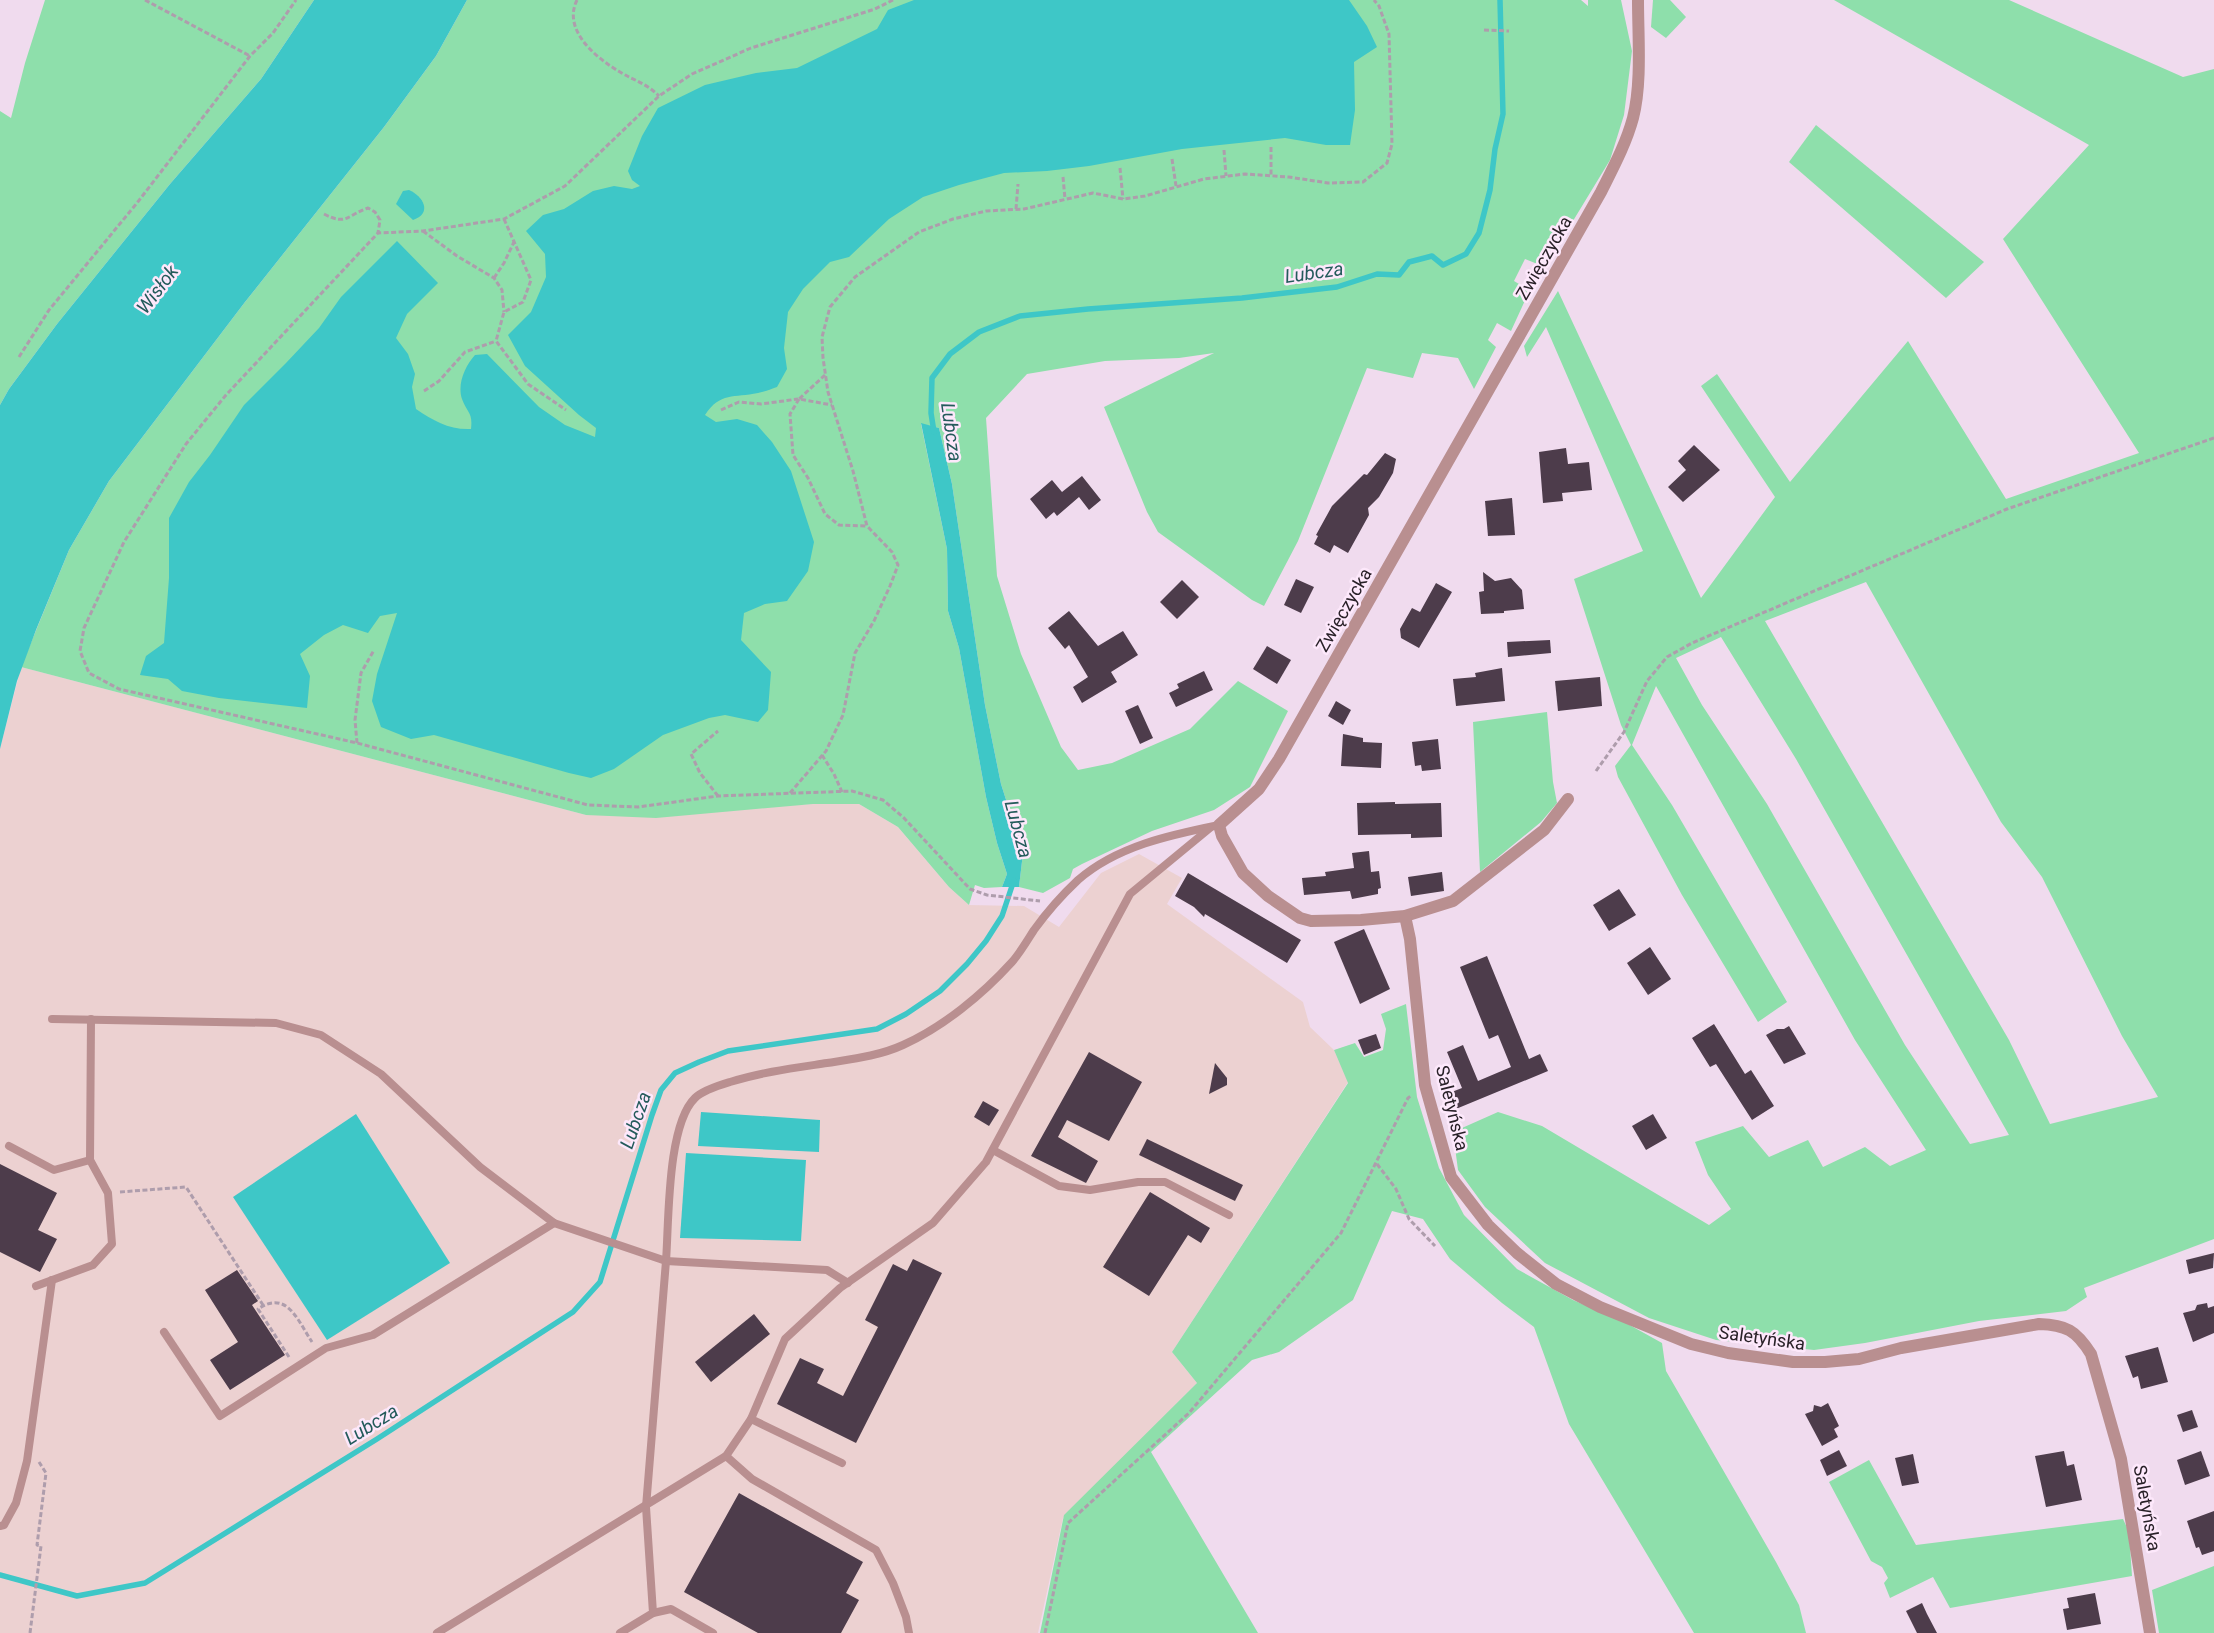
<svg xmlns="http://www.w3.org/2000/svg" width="2214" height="1633" font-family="Roboto,sans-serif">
<rect width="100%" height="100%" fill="#f0dbee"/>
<polygon fill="#ecd1d1" points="21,667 586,815 813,804 859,804 898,827 949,887 969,905 1024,906 1059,927 1101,873 1139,854 1182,878 1167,904 1303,1002 1310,1027 1334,1050 1348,1082 1172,1352 1197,1383 1063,1518 1038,1633 0,1633 0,749"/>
<g fill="#8edfab" fill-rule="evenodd">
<polygon points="45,0 314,0 261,79 170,184 57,324 9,389 0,405 0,111 11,118 25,63"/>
<polygon points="467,0 1581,0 1588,6 1588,0 1621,0 1632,51 1624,115 1610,160 1545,267 1525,259 1514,281 1524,287 1528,294 1511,331 1497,323 1488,340 1496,347 1474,389 1458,358 1422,353 1413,378 1367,368 1298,541 1264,606 1252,600 1158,532 1147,512 1104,407 1214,353 1179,358 1105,361 1027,374 986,418 997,576 1021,654 1061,747 1078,770 1112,763 1190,729 1238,681 1288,711 1250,787 1214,810 1152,831 1082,864 1073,869 1070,878 1043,893 1019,887 1023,853 1001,784 985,705 952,484 939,428 921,424 947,549 948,611 959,648 986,797 997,843 1007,874 1002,887 984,888 975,885 969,905 949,887 898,827 859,804 813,804 656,818 586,815 21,667 69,550 109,481 245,302 384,127 436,56"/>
<polygon points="1653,0 1670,0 1686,17 1666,38 1651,27"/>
<path d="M 1834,0 L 2009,0 L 2183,77 L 2214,69 L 2214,1239 L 2084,1288 L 2087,1297 L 2066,1311 L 1979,1321 L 1865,1343 L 1814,1350 L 1716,1340 L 1649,1318 L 1545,1263 L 1485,1207 L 1458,1170 L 1453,1132 L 1498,1112 L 1542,1126 L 1709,1225 L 1731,1209 L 1708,1175 L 1695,1142 L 1743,1126 L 1769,1157 L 1808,1140 L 1823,1167 L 1865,1147 L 1890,1166 L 1926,1150 L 1855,1040 L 1656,686 L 1632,745 L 1672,805 L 1787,1002 L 1758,1022 L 1682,895 L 1618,777 L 1615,766 L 1631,745 L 1621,725 L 1574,579 L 1643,551 L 1546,327 L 1527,357 L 1524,346 L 1558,291 L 1701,598 L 1775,497 L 1701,386 L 1717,374 L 1790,482 L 1908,341 L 2006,499 L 2139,453 L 2003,239 L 2089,145 ZM 1866,582 L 2001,822 L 2042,877 L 2122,1036 L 2158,1097 L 2050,1124 L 2009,1040 L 1765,621 ZM 1721,637 L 1796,759 L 2009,1135 L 1970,1144 L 1905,1045 L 1767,804 L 1702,705 L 1676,658 Z"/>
<polygon points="1816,125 1984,262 1946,298 1789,162"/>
<polygon points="1547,712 1553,782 1557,803 1541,822 1480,872 1473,722"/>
<polygon points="1406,1004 1417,1097 1439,1168 1464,1215 1517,1269 1573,1300 1626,1323 1662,1343 1666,1371 1776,1562 1799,1605 1806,1633 1694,1633 1569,1424 1534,1327 1502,1303 1450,1259 1423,1219 1392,1211 1353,1300 1279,1352 1252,1360 1151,1452 1258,1633 1040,1633 1064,1515 1197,1383 1172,1352 1348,1083 1334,1050 1355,1043 1364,1057 1383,1050 1386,1029 1381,1014"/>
<polygon points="1869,1460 1916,1545 2123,1519 2129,1532 2132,1576 1950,1608 1933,1577 1890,1598 1884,1583 1888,1578 1882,1567 1871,1561 1829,1482"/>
<polygon points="2214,1566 2214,1633 2159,1633 2152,1590"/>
</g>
<g fill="#3ec7c7">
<polygon points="314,0 467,0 436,56 384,127 245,302 109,481 69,550 36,630 17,681 0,749 0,405 9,389 57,324 170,184 261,79"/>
<path d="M 914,0 L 1349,0 L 1367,26 L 1377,47 L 1354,62 L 1355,110 L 1350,145 L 1326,145 L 1285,138 L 1182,149 L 1089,166 L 1047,171 L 1004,173 L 959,185 L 923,197 L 889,219 L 849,257 L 830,262 L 803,289 L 788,312 L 784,348 L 787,369 L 777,387 C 771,389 764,392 758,393 C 734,398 720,392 705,415 L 716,422 L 737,419 L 757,425 L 772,442 L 791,471 L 814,542 L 808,571 L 787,601 L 765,604 L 744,613 L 741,640 L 771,672 L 768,710 L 758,722 L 725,715 L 709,718 L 663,735 L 614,769 L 591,778 L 569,773 L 434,735 L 411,739 L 381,727 L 372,701 L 377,674 L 397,613 L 380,616 L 368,633 L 343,625 L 324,635 L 300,654 L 310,676 L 307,708 L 219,698 L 182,691 L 168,679 L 140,675 L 146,656 L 164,643 L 169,578 L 169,518 L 189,482 L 210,455 L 244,405 L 286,363 L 319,328 L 341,297 L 397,241 L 438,283 L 407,314 L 396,338 L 408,354 L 415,374 L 412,387 L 416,409 C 434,421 449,430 471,429 C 473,412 467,413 462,399 C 457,384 465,366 475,355 L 487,354 L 539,407 L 565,425 L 595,437 L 596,428 L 579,415 L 525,366 L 508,335 L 531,312 L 546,277 L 545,254 L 526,231 L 543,215 L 564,209 L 593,191 L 614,186 L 632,189 L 640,186 L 632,180 L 628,171 L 642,136 L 658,108 L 705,85 L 756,73 L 797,68 L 877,29 L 888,10 Z"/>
<path d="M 409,190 C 423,196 433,213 413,220 L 396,204 L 403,191 Z"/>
<polygon points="921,423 939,428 952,484 985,705 1001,784 1023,853 1019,887 1002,887 1007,874 997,843 986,797 959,648 948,611 947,549"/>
<polygon points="701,1112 820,1120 819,1152 698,1146"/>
<polygon points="356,1114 450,1263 327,1340 233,1197"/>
<polygon points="686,1153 806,1160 801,1241 680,1238"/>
</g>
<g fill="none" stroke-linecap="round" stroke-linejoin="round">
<g stroke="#3ec7c7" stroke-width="5.5">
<polyline points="934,432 931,413 932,378 950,354 979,332 1020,316 1088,309 1242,298 1337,287 1377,274 1399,275 1409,262 1432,256 1443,265 1466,254 1479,233 1490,190 1495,149 1503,114 1500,0"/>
<polyline points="0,1575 77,1596 145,1583 377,1439 573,1312 600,1282 652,1115 661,1090 675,1073 699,1062 728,1051 877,1029 906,1014 940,991 967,964 986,941 1002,916 1014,880"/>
</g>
</g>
<g fill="#4d3c4b">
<polygon points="1694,445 1720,470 1683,502 1668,487 1686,470 1678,461"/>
<polygon points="1566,448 1568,464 1589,462 1592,490 1562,493 1563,501 1543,503 1539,452"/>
<polygon points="1385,453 1396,459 1393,473 1379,497 1368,508 1369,515 1348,553 1334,545 1330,553 1314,544 1318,536 1316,535 1332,506 1364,474 1367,475"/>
<polygon points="1082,476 1101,500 1089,510 1079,497 1057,516 1054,512 1046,519 1030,499 1052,480 1062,492"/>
<polygon points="1512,498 1515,535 1488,536 1485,501"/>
<polygon points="1483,572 1495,581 1511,578 1522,590 1524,609 1504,611 1504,613 1481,614 1479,592 1484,591"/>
<polygon points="1296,579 1314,587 1301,613 1284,605"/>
<polygon points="1182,580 1199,597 1177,619 1160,602"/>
<polygon points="1436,583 1452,592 1419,648 1401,638 1400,629 1412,608 1420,612"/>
<polygon points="1069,611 1098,646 1123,631 1138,655 1111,672 1117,682 1082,703 1073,687 1088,677 1069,645 1065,649 1048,628"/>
<polygon points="1550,640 1551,653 1508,657 1507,642"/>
<polygon points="1267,646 1291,660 1277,684 1253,669"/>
<polygon points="1502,668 1505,701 1456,706 1453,679 1476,677 1475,673"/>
<polygon points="1204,671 1213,690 1176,707 1169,693 1179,688 1177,684"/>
<polygon points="1600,677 1602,706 1558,711 1555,681"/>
<polygon points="1336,701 1351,710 1343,725 1328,716"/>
<polygon points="1138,705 1153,738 1140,744 1125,711"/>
<polygon points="1343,734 1363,738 1363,742 1382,743 1381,768 1341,766"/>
<polygon points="1438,739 1441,769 1422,771 1421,765 1415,766 1412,742"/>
<polygon points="1395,802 1395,804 1441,803 1442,837 1411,838 1411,834 1358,835 1357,803"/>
<polygon points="1369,851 1371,872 1379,871 1381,888 1378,889 1378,894 1352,899 1350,891 1304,895 1302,878 1326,876 1325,872 1354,868 1352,853"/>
<polygon points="1442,872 1444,891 1411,896 1408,877"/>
<polygon points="1188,873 1301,940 1287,963 1205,914 1204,917 1194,907 1175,896"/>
<polygon points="1619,889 1636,915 1609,931 1593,905"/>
<polygon points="1364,929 1390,989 1360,1004 1334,942"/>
<polygon points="1650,947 1671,979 1648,995 1627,963"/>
<polygon points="1487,956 1529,1059 1540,1054 1548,1071 1451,1111 1444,1095 1462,1088 1447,1052 1463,1045 1478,1081 1511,1067 1498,1035 1489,1039 1460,967"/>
<polygon points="1714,1024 1745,1074 1751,1070 1774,1106 1752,1120 1716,1064 1710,1067 1692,1038"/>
<polygon points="1789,1026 1806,1054 1784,1064 1766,1035 1777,1029 1784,1029"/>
<polygon points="1376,1034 1381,1048 1364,1055 1358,1040"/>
<polygon points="1089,1052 1142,1082 1109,1141 1067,1120 1058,1137 1098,1161 1086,1183 1031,1156"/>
<polygon points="1215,1063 1227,1078 1227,1085 1209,1094"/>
<polygon points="983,1101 999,1110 989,1126 974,1117"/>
<polygon points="1653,1114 1667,1138 1646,1150 1632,1126"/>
<polygon points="1147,1139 1243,1185 1235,1201 1139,1155"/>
<polygon points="0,1164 57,1193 38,1230 57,1239 40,1272 0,1252"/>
<polygon points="1150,1192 1210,1228 1201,1243 1188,1235 1149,1296 1103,1267"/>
<polygon points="2214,1253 2213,1268 2189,1274 2186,1260"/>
<polygon points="913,1259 942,1273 856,1443 777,1404 800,1358 824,1369 817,1383 843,1396 878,1327 865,1320 893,1264 907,1271"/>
<polygon points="237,1270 258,1301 252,1305 285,1355 230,1390 210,1360 238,1342 205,1290"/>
<polygon points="2207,1303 2208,1308 2214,1306 2214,1333 2193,1342 2183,1313 2195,1310 2197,1305"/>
<polygon points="754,1314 770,1334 711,1382 695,1362"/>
<polygon points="2158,1347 2168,1382 2141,1389 2138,1376 2133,1378 2125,1356"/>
<polygon points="1828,1403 1839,1426 1834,1429 1838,1437 1822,1446 1805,1414 1813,1411 1814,1405 1821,1407"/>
<polygon points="2192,1410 2198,1427 2183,1432 2177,1415"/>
<polygon points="1839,1450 1847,1466 1827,1476 1820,1460"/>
<polygon points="2064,1451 2067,1466 2074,1464 2082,1500 2046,1507 2035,1456"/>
<polygon points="2201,1451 2210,1476 2185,1485 2177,1460"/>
<polygon points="1913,1454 1919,1483 1902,1486 1895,1458"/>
<polygon points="739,1493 863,1562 846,1593 859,1600 841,1633 758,1633 684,1592"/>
<polygon points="2214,1511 2214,1551 2202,1555 2199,1547 2196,1548 2187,1521"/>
<polygon points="2095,1593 2101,1624 2067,1630 2063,1609 2069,1608 2067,1598"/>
<polygon points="1922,1603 1927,1614 1937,1633 1917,1633 1906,1611"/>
</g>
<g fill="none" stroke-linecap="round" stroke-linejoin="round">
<g stroke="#ae9dac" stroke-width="3" stroke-dasharray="5 2.5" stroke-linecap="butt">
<polyline points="145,0 250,56"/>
<path d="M 577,0 C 562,30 596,58 620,72 C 635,81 646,83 659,96"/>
<polyline points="893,0 875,9 751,48 692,74 659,96 565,186 504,219 423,231 378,233 226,395 186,444 124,542 84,628 80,651 89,673 119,689 357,743 588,805 638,807 718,796 852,791 883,800 904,818 970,889 987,895 1040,901"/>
<polyline points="1484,30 1509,31"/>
<polyline points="1271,147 1271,176"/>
<polyline points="1224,150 1226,176"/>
<polyline points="1172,159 1176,186"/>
<polyline points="1120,168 1123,199"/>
<polyline points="1063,177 1065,199"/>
<polyline points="1016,209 1018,184"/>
<path d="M 324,214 C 347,226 347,215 368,208 L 375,212 L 380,220 L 378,233"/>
<polyline points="504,219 531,280 523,302 504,312 496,341 528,384 566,410"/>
<polyline points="423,231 457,256 494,278 502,290 504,312"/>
<polyline points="494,278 504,263 514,242"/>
<polyline points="19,357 49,310 137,203 250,56 273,33 296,0"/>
<polyline points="825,375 799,399 832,405"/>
<polyline points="424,391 439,381 465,352 496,341"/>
<polyline points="799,399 790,414 793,455 808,478 825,514 839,525 867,526"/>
<polyline points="721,410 739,402 761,404 798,399"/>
<polyline points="357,743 355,720 361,673 374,650"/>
<polyline points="822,755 834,774 842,792"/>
<polyline points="1596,771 1624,732 1647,681 1667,657 1692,643 2007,509 2214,438"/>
<polyline points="790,793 826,751 843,715 855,653 874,621 890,586 898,565 892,552 867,526 853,471 828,392 823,358 822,337 830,307 855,277 919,232 953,219 986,211 1024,209 1093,193 1123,199 1145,196 1204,179 1245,174 1289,177 1328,183 1363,182 1387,163 1392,144 1389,34 1379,6 1374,0"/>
<polyline points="718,796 700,773 691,754 718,731"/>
<polyline points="1377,1164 1396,1189 1409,1219 1435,1246"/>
<polyline points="120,1192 186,1187 263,1305"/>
<path d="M 289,1357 L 258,1309 C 287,1289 298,1321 312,1342"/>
<polyline points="30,1633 41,1546 37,1545 46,1473 39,1462"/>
<polyline points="1045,1633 1068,1523 1189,1413 1341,1233 1408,1098 1412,1095"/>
</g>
<g stroke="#b98f90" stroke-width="8">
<path d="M 52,1019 L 276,1023 L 321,1035 L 381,1074 L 480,1167 L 554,1223 L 666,1261 C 669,1221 667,1125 695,1098 C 703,1090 720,1085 730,1082 C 762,1072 794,1068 827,1063 C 852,1059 879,1056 903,1045 C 943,1027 982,995 1012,962 C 1020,953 1027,941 1034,930 C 1047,912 1062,895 1078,880 C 1117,846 1170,835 1219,825"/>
<polyline points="9,1146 54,1170 90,1160"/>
<polyline points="993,1150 1059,1186 1090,1190 1138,1182 1165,1182 1229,1215"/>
<polyline points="36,1286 93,1265 112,1244 108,1193 90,1160 91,1019"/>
<polyline points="164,1332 220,1416 326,1348 373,1335 554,1223"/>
<polyline points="751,1419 842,1463"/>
<polyline points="726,1456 752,1479 876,1550 893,1583 906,1617 909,1633"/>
<polyline points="0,1526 4,1525 16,1503 27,1461 52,1280"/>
<polyline points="653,1613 671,1609 713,1633"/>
<polyline points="437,1633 726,1456 751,1419 785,1339 840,1288 933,1223 986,1162 1130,894 1210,828"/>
<polyline points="620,1633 653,1613 646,1507 666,1261 827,1270 848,1283"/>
</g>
<g stroke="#b98f90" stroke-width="12">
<path d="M 1568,799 L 1544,830 L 1453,901 L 1405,916 L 1361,920 L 1311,921 L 1300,918 L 1268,896 L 1243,873 L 1222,836 L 1219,825 L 1259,789 L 1279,759 L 1601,192 C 1613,168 1626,144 1633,118 C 1642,83 1638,37 1638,0"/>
<path d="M 1405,916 L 1410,939 L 1425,1085 L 1451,1177 L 1488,1225 L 1517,1253 L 1556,1284 L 1600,1307 L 1691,1344 L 1728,1353 L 1793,1362 L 1825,1362 L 1859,1359 L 1901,1348 L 2039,1324 C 2066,1325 2076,1330 2091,1354 L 2121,1459 L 2150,1633"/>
</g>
</g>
<g text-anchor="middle" stroke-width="5" stroke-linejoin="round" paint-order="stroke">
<g font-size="18" fill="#292128" stroke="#fde8fb">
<text transform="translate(1544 258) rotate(-60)" y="6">Zwięczycka</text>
<text transform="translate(1344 610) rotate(-60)" y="6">Zwięczycka</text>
<text transform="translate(1452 1108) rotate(76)" y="6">Saletyńska</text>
<text transform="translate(1762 1338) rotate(8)" y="6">Saletyńska</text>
<text transform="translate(2147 1508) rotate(80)" y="6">Saletyńska</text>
</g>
<g font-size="19" font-style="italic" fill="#245b5b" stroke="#fde8fb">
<text transform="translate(1314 272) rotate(-8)" y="7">Lubcza</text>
<text transform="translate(157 289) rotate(-53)" y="7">Wisłok</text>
<text transform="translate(952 432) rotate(82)" y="7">Lubcza</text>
<text transform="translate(1019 829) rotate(75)" y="7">Lubcza</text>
<text transform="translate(635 1120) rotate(-71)" y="7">Lubcza</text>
<text transform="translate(371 1424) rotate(-32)" y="7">Lubcza</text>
</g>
</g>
</svg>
